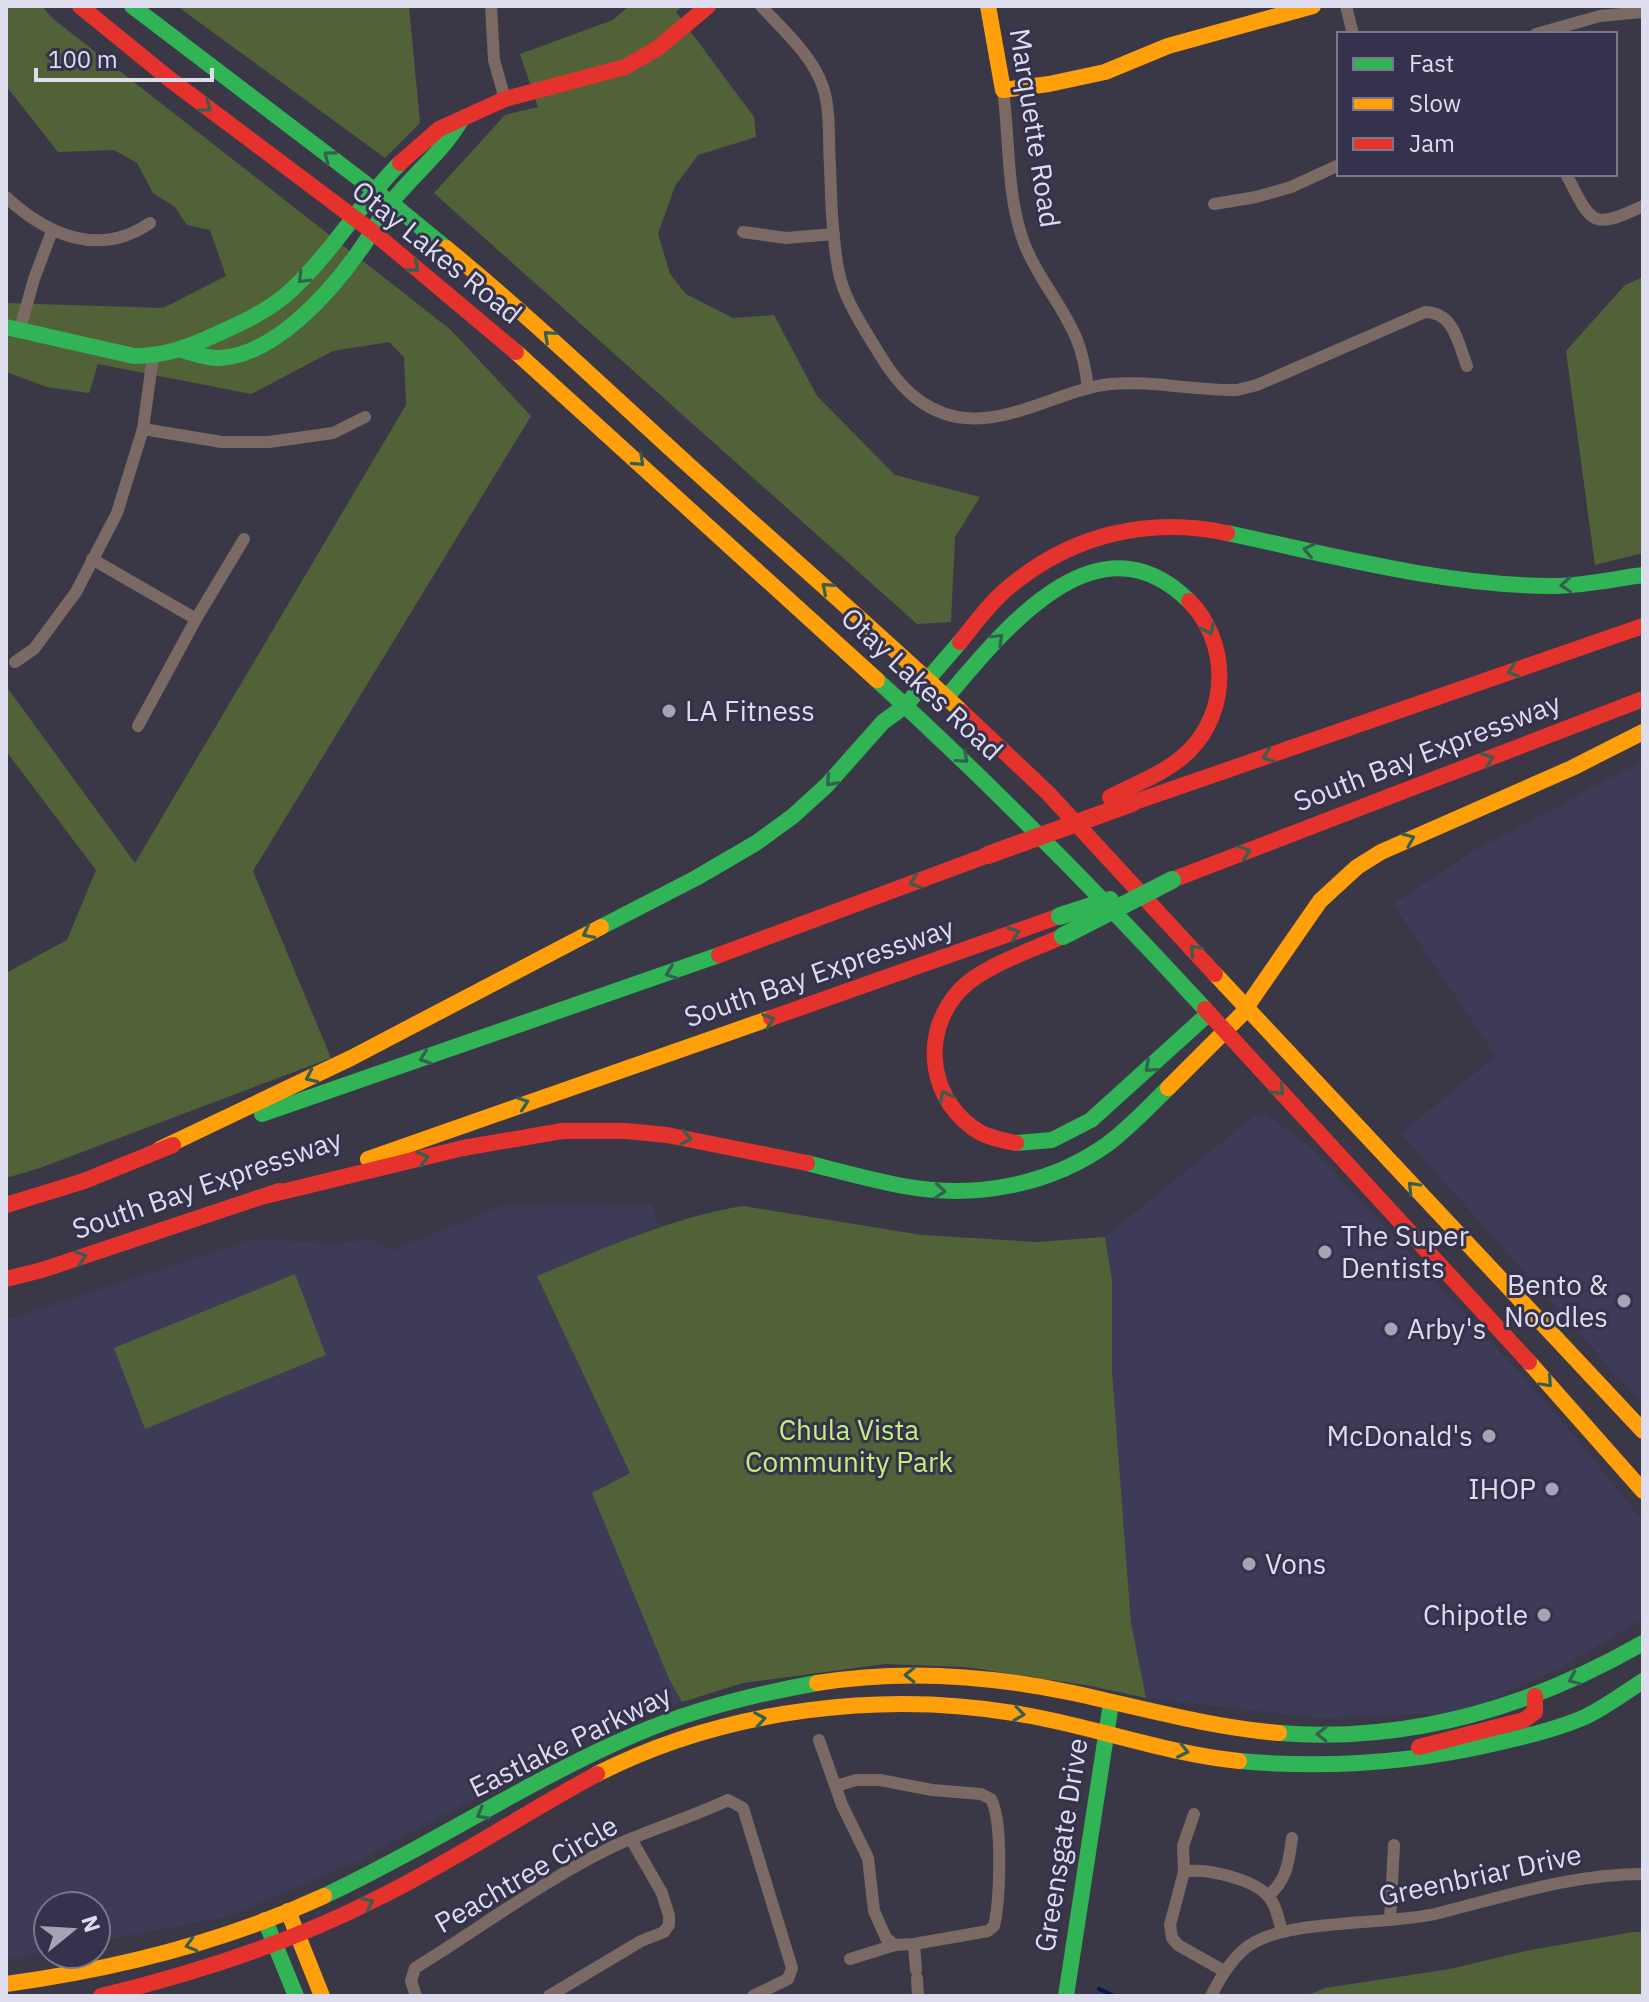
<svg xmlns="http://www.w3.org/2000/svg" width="1649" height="2002" font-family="'IBM Plex Sans',sans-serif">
<rect width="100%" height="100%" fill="#3a3847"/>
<g fill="#3e3b59">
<polygon points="1643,761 1643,1405 1401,1133 1496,1056 1393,904 1472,852"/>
<polygon points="1266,1114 1308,1145 1377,1218 1556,1413 1643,1521 1643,1619 1559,1669 1462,1712 1320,1718 1146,1698 1131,1623 1112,1372 1112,1285 1105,1237 1254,1116"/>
<polygon points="567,1203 652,1205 658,1226 537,1276 630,1473 593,1493 669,1679 682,1702 573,1745 358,1861 230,1916 96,1942 96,1906 48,1906 48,1951 6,1960 6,1320 254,1239 338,1244 370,1239 394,1250 504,1205"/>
</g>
<g fill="#516238">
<polygon points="6,6 42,6 52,18 451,330 531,416 253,871 331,1058 40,1168 6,1178 6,973 67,940 96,870 6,751 6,686 135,863 406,405 404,357 389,342 333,351 251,394 98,364 89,393 47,387 6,372 6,303 163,308 226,276 210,230 187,225 175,207 153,193 137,163 114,150 58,152 6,86"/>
<polygon points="177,6 409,6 420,123 385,158"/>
<polygon points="629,6 682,6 676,12 754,117 756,137 698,155 675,186 658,234 670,274 686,294 733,318 774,315 817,396 895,475 980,497 955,537 951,622 917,624 434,193 505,115 538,107 520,54 613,20"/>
<polygon points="1643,277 1643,553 1595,565 1566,351 1625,285"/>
<path d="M 743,1206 L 922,1235 L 1037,1242 L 1105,1237 L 1112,1281 L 1112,1372 L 1131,1623 L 1146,1698 L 1091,1686 L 966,1667 L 885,1664 L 743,1683 L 682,1702 L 669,1679 L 592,1493 L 630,1473 L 537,1276 C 605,1248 670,1218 743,1206 Z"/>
<polygon points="295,1274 326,1355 145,1429 114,1348"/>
<polygon points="1633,1932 1643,1932 1643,1996 1306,1996 1325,1988 1450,1969 1525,1951"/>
</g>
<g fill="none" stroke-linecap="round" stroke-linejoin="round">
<polyline stroke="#051553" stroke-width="4" points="1099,1989 1114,1996"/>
<g stroke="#7b6a64" stroke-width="12">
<polyline points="491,6 494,60 505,99"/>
<path d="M 761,6 C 783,30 812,55 823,87 C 831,112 828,139 830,165 C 831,199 832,234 838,268 C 843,299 864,328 880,355 C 898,385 921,410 957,417 C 1011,426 1059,390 1110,384 C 1152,380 1195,391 1237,390 L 1257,385 L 1425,312 C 1454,312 1458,343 1467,366"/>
<polyline points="1346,6 1353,34"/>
<polyline points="1536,34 1600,16 1643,12"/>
<path d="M 1003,90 C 1010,141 1006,194 1024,243 C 1037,278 1063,305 1077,340 C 1083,355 1086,372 1088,388"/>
<path d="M 1566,174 C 1592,223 1590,231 1643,206"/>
<path d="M 6,197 C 47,235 99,258 150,223"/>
<polyline points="1214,204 1256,197 1291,187 1339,165"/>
<polyline points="743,232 786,238 834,234"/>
<polyline points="20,329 34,279 52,231"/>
<polyline points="143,429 222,442 269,442 333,433 365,417"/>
<polyline points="92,559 196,619"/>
<polyline points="15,662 34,649 76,592 117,513 143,429 153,356"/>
<polyline points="138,726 196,619 244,539"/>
<path d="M 819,1740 L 842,1805 L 868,1858 L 874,1911 L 886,1938 L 895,1945 L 914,1944 L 988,1931 L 994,1926 C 1000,1900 1003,1821 991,1799 L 981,1794 L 932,1790 L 880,1780 L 856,1780 L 836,1786"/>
<polyline points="1194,1814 1183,1846 1184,1872 1170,1925 1172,1938 1178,1945 1224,1971"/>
<path d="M 1184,1872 C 1204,1867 1253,1879 1268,1896 C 1276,1904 1279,1921 1282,1932"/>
<path d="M 1268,1896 C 1287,1880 1289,1861 1292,1838"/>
<polyline points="1390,1920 1394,1845"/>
<polyline points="914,1944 916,1970"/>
<polyline points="850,1959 895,1945"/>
<polyline points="917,1978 918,1996"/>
<path d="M 416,1996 L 411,1981 L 415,1968 C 480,1928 544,1880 614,1846 C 651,1829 690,1818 728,1800 L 743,1808 L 792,1968 L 788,1979 L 753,1996"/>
<polyline points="549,1996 641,1941 664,1932 669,1925 669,1916 662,1893 631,1839"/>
<path d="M 1211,1996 C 1220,1978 1231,1959 1247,1947 C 1284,1918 1390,1926 1439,1913 C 1507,1896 1572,1874 1643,1874"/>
</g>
<g stroke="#30b455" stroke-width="16">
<polyline points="132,6 391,203 446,248"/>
<path d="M 6,327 L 134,356 C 165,356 189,347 217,334 C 241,323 266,312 287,294 C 330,256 359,204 400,163"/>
<path d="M 182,350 C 193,353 206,358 218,358 C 273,357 330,293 360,250 C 371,235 379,219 390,204 C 413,174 442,153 461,120"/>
<path d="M 1227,533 C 1335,556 1441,585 1552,586 C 1582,586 1613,579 1643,575"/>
<path d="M 877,680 C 992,785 1100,895 1205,1009"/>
<path d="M 946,698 C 1003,631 1097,510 1189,601"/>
<polyline points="601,927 696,878 756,843 793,816 827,785 883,722 905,706 960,642"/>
<polyline points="262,1114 719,955"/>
<polyline points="1016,1143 1052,1140 1091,1120 1208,1014"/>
<path d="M 807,1163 C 839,1171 871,1180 903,1186 C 974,1199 1050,1186 1109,1143 C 1130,1127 1149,1107 1168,1088"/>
<path d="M 1279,1733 C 1409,1743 1531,1707 1643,1643"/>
<path d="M 1239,1761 C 1327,1769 1411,1763 1497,1743 C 1527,1736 1557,1729 1585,1717 C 1606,1707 1624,1693 1643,1681"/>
<path d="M 324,1896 C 430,1847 528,1780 636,1734 C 694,1709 755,1694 817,1683"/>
<polyline points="265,1920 296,1996"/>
<polyline points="1066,1996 1111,1703"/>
</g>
<g stroke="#ff9f0a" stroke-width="16">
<polyline points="988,6 1003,90 1049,84 1105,72 1168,46 1313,6"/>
<path d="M 446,248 C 528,315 604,388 682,459 C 775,544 871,626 962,712"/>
<polyline points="516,352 877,680"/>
<polyline points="1215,974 1643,1431"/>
<polyline points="1168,1088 1241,1015 1320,901 1357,867 1381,852 1572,768 1643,732"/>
<polyline points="160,1149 351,1058 601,927"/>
<polyline points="368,1159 771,1018"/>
<polyline points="1529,1362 1643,1491"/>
<path d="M 817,1683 C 903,1669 988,1675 1073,1693 C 1142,1708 1209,1727 1279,1733"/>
<path d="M 597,1774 C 727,1708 887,1689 1031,1716 C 1101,1729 1168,1754 1239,1761"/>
<polyline points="288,1911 322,1996"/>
<path d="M 6,1984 C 117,1969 222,1943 324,1896"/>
</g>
<g stroke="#e5322d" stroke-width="16">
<polyline points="80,6 172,81 373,232 516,352"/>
<polyline points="400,163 439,129 505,99 625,67 658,48 708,6"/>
<path d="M 960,642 C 975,624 990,602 1009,587 C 1071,535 1148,516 1227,533"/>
<polyline points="962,712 1048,793 1215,974"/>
<path d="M 1110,797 C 1137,783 1168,772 1189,751 C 1230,710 1229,641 1189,601"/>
<polyline points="1132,803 1643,626"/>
<polyline points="1172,880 1643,699"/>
<polyline points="719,955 988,855"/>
<polyline points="1205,1009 1529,1362"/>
<polyline points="771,1018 1060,916"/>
<path d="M 1016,1143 C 1005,1141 991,1138 981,1133 C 929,1103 919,1034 960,990 C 982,966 1033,950 1063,936"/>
<polyline points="265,1196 463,1148 562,1131 627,1131 667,1135 807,1163"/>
<polyline points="6,1205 84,1181 173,1145"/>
<polyline points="6,1279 42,1270 279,1191"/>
<polyline points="1419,1747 1524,1720 1535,1712 1535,1696"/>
<path d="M 101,1996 C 197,1973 290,1943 378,1898 C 453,1861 523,1814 597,1774"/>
</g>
<g stroke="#30b455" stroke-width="18">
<polyline points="1060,916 1110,900"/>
<polyline points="1063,936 1172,880"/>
</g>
<polyline stroke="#e5322d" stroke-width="18" points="988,855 1132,803"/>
</g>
<defs><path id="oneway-chevron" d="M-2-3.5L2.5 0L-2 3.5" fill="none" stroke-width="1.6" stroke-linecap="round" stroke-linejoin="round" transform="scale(2)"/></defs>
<g stroke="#336050">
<use href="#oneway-chevron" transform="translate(206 107) rotate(37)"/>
<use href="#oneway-chevron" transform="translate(329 156) rotate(-143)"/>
<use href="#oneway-chevron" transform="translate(414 267) rotate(40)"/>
<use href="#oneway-chevron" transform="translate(303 278) rotate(135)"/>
<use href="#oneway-chevron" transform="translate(549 336) rotate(-138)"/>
<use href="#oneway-chevron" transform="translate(639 461) rotate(43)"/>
<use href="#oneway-chevron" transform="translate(1309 550) rotate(-168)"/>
<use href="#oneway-chevron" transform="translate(1566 585) rotate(176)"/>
<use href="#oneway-chevron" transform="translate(827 588) rotate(-139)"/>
<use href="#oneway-chevron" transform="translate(1209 629) rotate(65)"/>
<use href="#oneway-chevron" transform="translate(998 639) rotate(-44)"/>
<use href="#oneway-chevron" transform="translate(1513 671) rotate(161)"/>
<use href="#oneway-chevron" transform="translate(1268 756) rotate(161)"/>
<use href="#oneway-chevron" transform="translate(963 758) rotate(42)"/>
<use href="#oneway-chevron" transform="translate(1488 759) rotate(-21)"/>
<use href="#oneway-chevron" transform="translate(831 781) rotate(133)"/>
<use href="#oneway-chevron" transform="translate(1409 839) rotate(-23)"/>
<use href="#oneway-chevron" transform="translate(1245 852) rotate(-21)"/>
<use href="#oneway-chevron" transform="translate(915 882) rotate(160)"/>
<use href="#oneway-chevron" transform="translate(588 933) rotate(153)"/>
<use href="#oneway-chevron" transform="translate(1014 933) rotate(-20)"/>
<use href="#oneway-chevron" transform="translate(1195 950) rotate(-132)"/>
<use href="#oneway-chevron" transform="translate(671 973) rotate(160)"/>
<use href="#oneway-chevron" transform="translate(769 1020) rotate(-19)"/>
<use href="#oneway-chevron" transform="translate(425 1058) rotate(161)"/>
<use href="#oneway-chevron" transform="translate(1150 1067) rotate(138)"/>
<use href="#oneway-chevron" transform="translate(311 1077) rotate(155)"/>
<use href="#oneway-chevron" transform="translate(1279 1090) rotate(47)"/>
<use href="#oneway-chevron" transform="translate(945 1096) rotate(-117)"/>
<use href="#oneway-chevron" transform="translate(523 1103) rotate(-19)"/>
<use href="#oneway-chevron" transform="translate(686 1138) rotate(10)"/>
<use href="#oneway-chevron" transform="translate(423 1158) rotate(-15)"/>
<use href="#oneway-chevron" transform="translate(1413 1187) rotate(-134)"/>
<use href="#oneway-chevron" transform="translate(940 1191) rotate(4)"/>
<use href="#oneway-chevron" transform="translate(81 1257) rotate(-18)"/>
<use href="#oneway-chevron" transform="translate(1547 1382) rotate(48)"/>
<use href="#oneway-chevron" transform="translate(910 1675) rotate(-180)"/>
<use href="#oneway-chevron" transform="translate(1574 1679) rotate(156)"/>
<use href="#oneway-chevron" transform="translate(1019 1714) rotate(8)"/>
<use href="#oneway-chevron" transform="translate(760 1719) rotate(-10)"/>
<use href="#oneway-chevron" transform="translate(1322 1734) rotate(-179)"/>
<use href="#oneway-chevron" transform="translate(1183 1751) rotate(12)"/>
<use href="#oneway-chevron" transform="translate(482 1814) rotate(151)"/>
<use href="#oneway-chevron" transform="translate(368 1903) rotate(-25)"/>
<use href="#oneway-chevron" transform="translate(191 1945) rotate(164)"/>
</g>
<g fill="#a5a3b4" stroke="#35324d" stroke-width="3">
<circle cx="669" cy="711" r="8"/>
<circle cx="1325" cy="1252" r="8"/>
<circle cx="1624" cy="1301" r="8"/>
<circle cx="1391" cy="1329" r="8"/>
<circle cx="1489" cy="1436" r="8"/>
<circle cx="1552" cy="1489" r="8"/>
<circle cx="1249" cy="1564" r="8"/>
<circle cx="1544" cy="1615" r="8"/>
</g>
<g text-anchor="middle" stroke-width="6" stroke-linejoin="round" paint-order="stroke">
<g font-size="28" fill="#deddee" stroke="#35324d">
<text transform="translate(1035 128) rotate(81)" y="10">Marquette Road</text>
<text transform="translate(437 252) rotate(39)" y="10">Otay Lakes Road</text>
<text transform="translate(922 684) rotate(43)" y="10">Otay Lakes Road</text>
<text transform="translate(1427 752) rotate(-21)" y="10">South Bay Expressway</text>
<text transform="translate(819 972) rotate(-19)" y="10">South Bay Expressway</text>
<text transform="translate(207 1184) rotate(-19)" y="10">South Bay Expressway</text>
<text transform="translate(570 1741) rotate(-26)" y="10">Eastlake Parkway</text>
<text transform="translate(1061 1845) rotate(-81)" y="10">Greensgate Drive</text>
<text transform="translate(526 1874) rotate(-30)" y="10">Peachtree Circle</text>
<text transform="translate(1480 1875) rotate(-12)" y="10">Greenbriar Drive</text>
</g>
<g font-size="28" fill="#deddee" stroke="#35324d" text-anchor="start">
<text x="685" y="721">LA Fitness</text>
<text x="1341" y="1246">The Super<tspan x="1341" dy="32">Dentists</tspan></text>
<text x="1608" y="1295" text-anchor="end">Bento &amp;<tspan x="1608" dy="32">Noodles</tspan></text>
<text x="1407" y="1339">Arby's</text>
<text x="1473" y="1446" text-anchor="end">McDonald's</text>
<text x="1536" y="1499" text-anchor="end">IHOP</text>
<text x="1265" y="1574">Vons</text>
<text x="1528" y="1625" text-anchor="end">Chipotle</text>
</g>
<g font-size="28" fill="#c4ef79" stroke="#35324d">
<text x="849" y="1440">Chula Vista<tspan x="849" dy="32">Community Park</tspan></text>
</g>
</g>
<rect width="1649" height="2002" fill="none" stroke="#deddee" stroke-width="16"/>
<rect x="1337" y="32" width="280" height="144" fill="#35324d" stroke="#79768d" stroke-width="2"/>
<rect x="1353" y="58" width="40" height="12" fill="#30b455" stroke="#79768d" stroke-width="2"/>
<text x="1409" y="72" font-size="24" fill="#deddee">Fast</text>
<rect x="1353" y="98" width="40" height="12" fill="#ff9f0a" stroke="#79768d" stroke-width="2"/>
<text x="1409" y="112" font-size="24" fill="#deddee">Slow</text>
<rect x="1353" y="138" width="40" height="12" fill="#e5322d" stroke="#79768d" stroke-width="2"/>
<text x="1409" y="152" font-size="24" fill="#deddee">Jam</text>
<g transform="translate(72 1930) rotate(72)"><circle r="38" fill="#35324d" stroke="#79768d" stroke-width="2"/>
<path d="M0-6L14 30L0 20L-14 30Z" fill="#a5a3b4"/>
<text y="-12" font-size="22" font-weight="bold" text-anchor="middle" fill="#deddee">N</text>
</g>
<path d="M36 68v12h176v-12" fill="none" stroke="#deddee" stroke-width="4"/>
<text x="48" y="68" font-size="24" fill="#deddee" stroke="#35324d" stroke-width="6" paint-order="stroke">100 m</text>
</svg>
